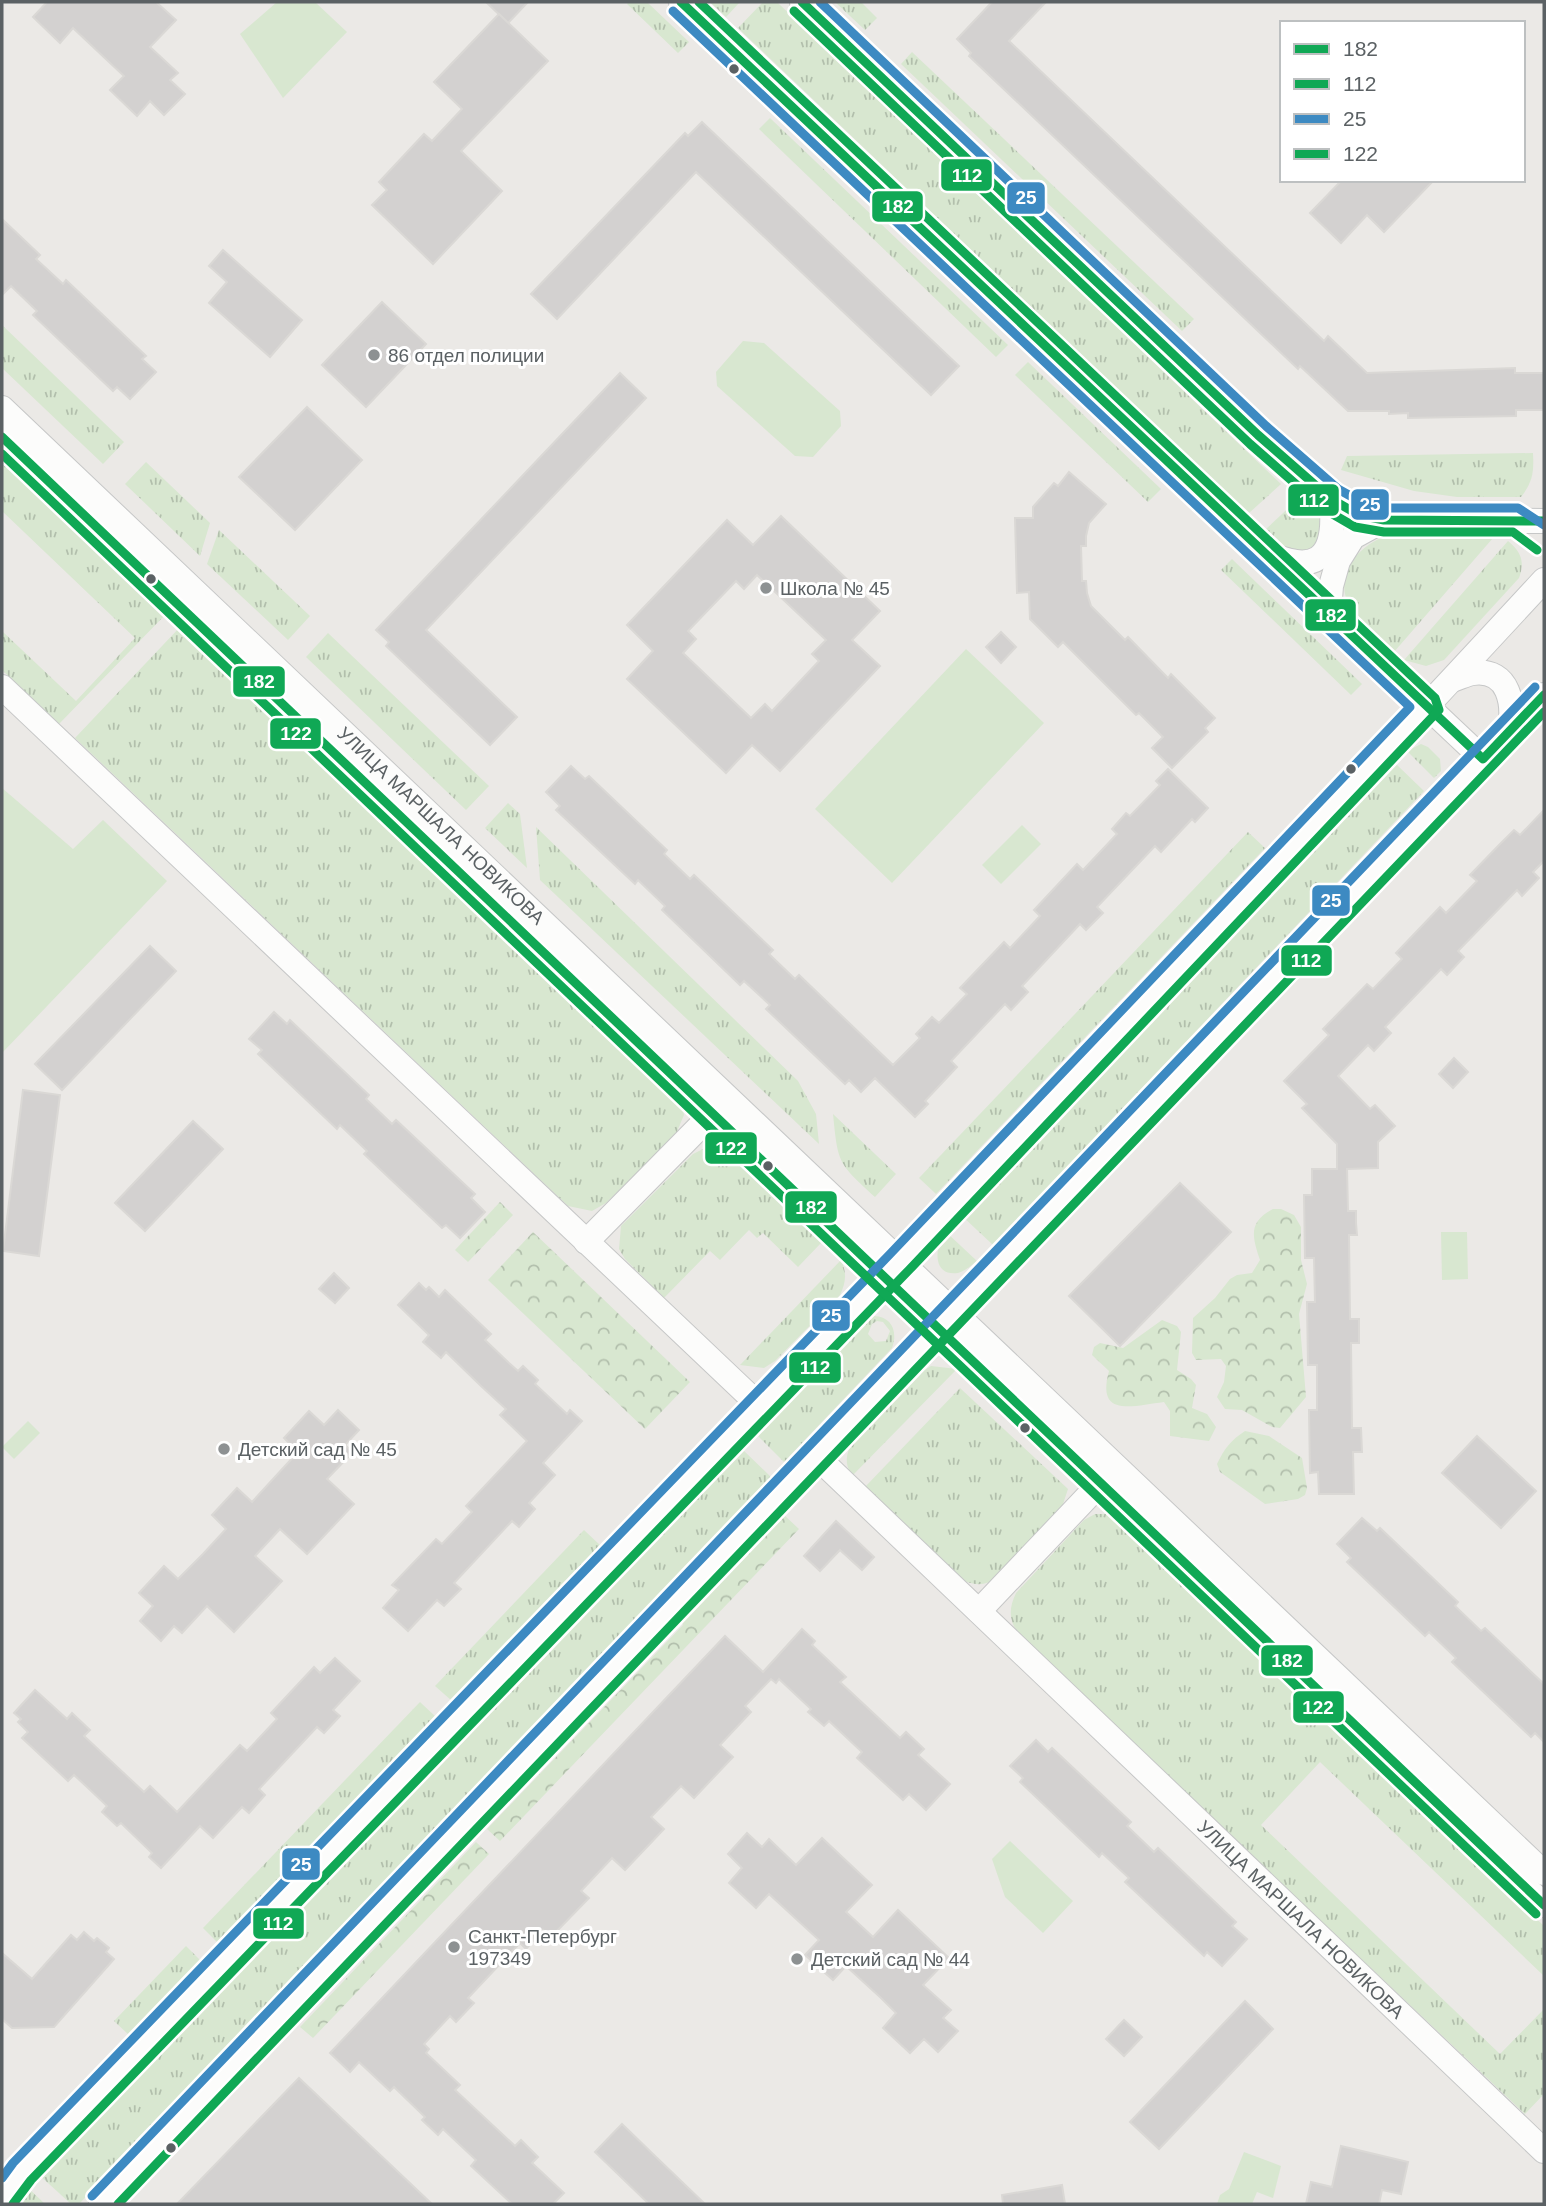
<svg xmlns="http://www.w3.org/2000/svg" width="1546" height="2206" font-family="Helvetica,sans-serif">
<defs>
<pattern id="grass-tufts" width="24" height="20" patternUnits="userSpaceOnUse" patternTransform="scale(1.75)"><rect width="24" height="20" fill="#d8e7d0"/><path d="M3 7l-1-3M5 7V3M7 7l1-3M15 17l-1-3M17 17v-4M19 17l1-3" fill="none" stroke="#b2bfac"/></pattern>
<pattern id="forest-crowns" width="20" height="18" patternUnits="userSpaceOnUse" patternTransform="scale(1.75)"><rect width="20" height="18" fill="#d8e7d0"/><path d="M2 6a3 3 0 1 1 6 0M12 15a3 3 0 1 1 6 0" fill="none" stroke="#b2bfac"/></pattern>
</defs>
<rect width="100%" height="100%" fill="#ebe9e6"/>
<g fill="url(#grass-tufts)" fill-rule="evenodd">
<polygon points="629,2 647,2 689,42 678,53 627,4"/>
<polygon points="710,2 740,2 726,17"/>
<polygon points="763,2 777,2 1281,484 1248,514 738,28"/>
<polygon points="835,2 861,2 877,18 865,30"/>
<polygon points="912,52 1194,319 1182,331 901,64"/>
<polygon points="770,118 1008,345 996,357 759,129"/>
<polygon points="2,325 124,442 103,464 2,368"/>
<polygon points="1028,362 1161,489 1148,502 1015,375"/>
<path d="M 1533,453 C 1534,471 1533,482 1521,497 L 1457,497 L 1414,491 L 1341,470 L 1347,456 Z"/>
<polygon points="2,458 166,614 59,724 2,670 2,631 76,701 135,638 2,511"/>
<polygon points="146,462 210,523 200,556 125,484"/>
<polygon points="1299,498 1320,519 1324,528 1310,554 1289,553 1265,530"/>
<polygon points="219,530 310,616 288,640 207,564"/>
<path d="M 1383,537 L 1493,538 L 1394,652 C 1380,638 1356,622 1348,603 C 1335,573 1357,548 1383,537 Z"/>
<path d="M 1508,541 C 1521,552 1525,561 1519,578 L 1444,660 L 1426,666 L 1404,660 Z"/>
<polygon points="1232,559 1362,684 1351,695 1221,570"/>
<polygon points="180,627 574,1005 591,1011 681,1099 684,1115 675,1136 606,1203 592,1211 568,1206 75,738"/>
<polygon points="328,633 489,786 466,810 306,657"/>
<polygon points="1421,744 1428,747 1440,759 1441,771 1434,778 1407,751"/>
<polygon points="1395,763 1424,791 993,1245 962,1216"/>
<polygon points="508,803 520,814 527,868 485,828"/>
<polygon points="536,827 798,1081 816,1114 819,1144 540,880"/>
<polygon points="1248,832 1265,848 936,1194 919,1178"/>
<path d="M 833,1114 L 896,1174 L 875,1197 C 838,1163 838,1164 833,1114 Z"/>
<polygon points="714,1147 726,1150 822,1242 798,1267 763,1233 757,1238 749,1230 720,1260 710,1251 664,1298 625,1259 619,1249 621,1226 693,1154 703,1149"/>
<path d="M 946,1232 L 977,1261 C 972,1265 965,1271 958,1273 C 932,1277 934,1246 946,1232 Z"/>
<path d="M 841,1260 C 847,1273 846,1282 840,1295 L 775,1361 L 764,1368 L 740,1365 Z"/>
<path d="M 874,1316 C 892,1317 898,1331 892,1348 L 784,1462 L 755,1433 L 865,1319 ZM 877,1321 L 883,1322 L 890,1331 L 886,1341 L 875,1342 L 868,1334 L 872,1324 Z"/>
<path d="M 931,1366 L 957,1369 L 852,1476 C 844,1463 846,1455 852,1442 L 918,1374 Z"/>
<path d="M 960,1388 L 1068,1489 L 1062,1507 L 998,1578 C 986,1585 977,1586 964,1581 L 864,1488 Z"/>
<polygon points="741,1448 772,1478 79,2204 71,2204 37,2173"/>
<path d="M 1095,1514 L 1106,1514 L 1120,1520 L 1544,1926 L 1544,1976 L 1320,1762 L 1261,1825 L 1500,2054 L 1544,2009 L 1544,2094 L 1525,2114 L 1020,1636 C 1009,1621 1008,1610 1016,1593 L 1084,1520 Z"/>
<polygon points="584,1530 601,1546 452,1701 435,1686"/>
<polygon points="420,1702 436,1717 219,1944 203,1928"/>
<polygon points="186,1946 201,1961 130,2036 114,2021"/>
<polygon points="25,2185 45,2204 8,2204"/>
</g>
<g fill="url(#forest-crowns)">
<polygon points="500,1202 513,1215 468,1262 455,1250"/>
<path d="M 1273,1209 L 1281,1209 L 1294,1215 L 1301,1227 L 1301,1260 L 1307,1284 L 1299,1314 L 1306,1397 L 1280,1428 L 1272,1427 L 1242,1410 L 1225,1409 L 1217,1397 L 1224,1382 L 1226,1366 L 1221,1359 L 1196,1360 L 1192,1353 L 1193,1318 L 1215,1298 L 1230,1279 L 1237,1275 L 1252,1273 L 1260,1260 C 1252,1236 1248,1222 1273,1209 Z"/>
<polygon points="533,1232 690,1382 645,1429 488,1280"/>
<path d="M 1162,1320 L 1177,1326 L 1181,1332 L 1177,1370 L 1191,1379 L 1196,1385 L 1192,1408 L 1207,1414 L 1216,1427 L 1209,1441 L 1170,1436 L 1170,1411 L 1164,1402 C 1132,1406 1096,1418 1109,1371 L 1092,1355 L 1094,1347 L 1100,1343 L 1123,1348 Z"/>
<path d="M 1245,1431 L 1269,1436 L 1302,1458 L 1307,1488 L 1305,1495 L 1298,1499 L 1265,1504 L 1220,1472 L 1217,1464 C 1224,1449 1231,1440 1245,1431 Z"/>
<polygon points="783,1514 799,1529 500,1841 487,1829 683,1625 681,1621"/>
<polygon points="476,1842 489,1854 313,2038 300,2027"/>
</g>
<g fill="#d8e7d0">
<polygon points="277,2 315,2 347,32 283,98 240,34"/>
<polygon points="743,341 764,343 840,411 841,426 813,457 795,456 717,386 716,372"/>
<polygon points="966,649 1044,723 892,883 815,809"/>
<polygon points="2,788 73,849 103,820 167,881 2,1053"/>
<polygon points="1022,825 1041,844 1001,884 982,865"/>
<polygon points="1441,1232 1467,1232 1468,1279 1442,1280"/>
<polygon points="28,1421 40,1433 14,1459 2,1447"/>
<polygon points="1010,1841 1073,1901 1043,1933 1005,1897 992,1859"/>
<polygon points="1244,2152 1281,2166 1273,2198 1257,2192 1252,2204 1217,2204 1220,2195 1229,2189"/>
</g>
<g fill="#d3d1d0" stroke="#dad8d5" stroke-width="2" fill-rule="evenodd">
<polygon points="47,2 156,2 176,20 150,47 178,73 170,80 185,94 164,115 150,101 137,116 110,90 124,76 108,61 73,28 60,43 33,17"/>
<polygon points="486,2 528,2 508,23"/>
<polygon points="992,2 1046,2 1009,41 1324,341 1328,336 1367,373 1515,368 1515,373 1544,373 1544,410 1516,410 1516,416 1408,418 1408,413 1389,414 1389,411 1348,411 1300,366 1298,369 969,56 971,53 957,39"/>
<polygon points="499,14 548,61 461,151 502,191 433,264 372,205 387,190 379,182 424,134 432,141 462,109 434,82"/>
<polygon points="702,122 959,366 931,395 696,172 557,319 531,294 685,133 688,136"/>
<polygon points="1342,180 1434,180 1384,232 1367,215 1341,243 1310,213"/>
<polygon points="2,219 40,255 36,259 63,284 66,280 146,356 142,359 156,372 130,399 117,387 113,391 33,315 37,311 11,286 2,295"/>
<polygon points="223,250 302,320 270,357 209,303 227,282 209,266"/>
<polygon points="382,302 426,344 366,407 322,365"/>
<polygon points="620,373 646,398 426,630 517,717 490,745 386,646 389,642 376,630"/>
<polygon points="307,407 362,460 295,530 239,477"/>
<polygon points="1069,472 1106,504 1089,523 1086,536 1086,546 1081,546 1082,581 1086,581 1087,593 1091,606 1125,640 1128,637 1168,678 1171,674 1215,718 1205,728 1208,732 1172,768 1152,748 1163,737 1139,713 1136,715 1063,642 1058,647 1030,619 1029,592 1017,593 1015,518 1033,518 1033,507 1054,483 1058,486"/>
<path d="M 781,516 L 880,611 L 852,640 L 880,666 L 780,771 L 752,745 L 726,773 L 627,679 L 653,651 L 627,625 L 727,520 L 753,545 ZM 757,575 L 826,640 L 812,654 L 819,661 L 772,711 L 765,704 L 751,718 L 683,653 L 696,639 L 688,631 L 736,581 L 744,589 Z"/>
<polygon points="1001,632 1016,647 1001,663 986,647"/>
<polygon points="571,766 585,779 589,776 667,850 664,854 690,879 694,875 773,950 769,954 795,979 799,975 893,1065 920,1038 916,1034 932,1017 939,1023 967,994 960,988 1004,942 1010,948 1040,916 1034,910 1077,864 1083,870 1117,834 1112,829 1126,813 1130,816 1160,785 1156,781 1168,769 1208,808 1195,822 1192,819 1161,852 1155,846 1097,907 1103,913 1086,930 1080,924 1022,986 1028,992 1011,1010 1005,1004 951,1061 957,1067 925,1101 928,1104 915,1117 875,1078 861,1092 849,1080 845,1084 766,1009 770,1005 744,981 740,985 662,910 665,906 638,880 635,884 556,810 560,806 546,792"/>
<polygon points="1544,810 1544,861 1533,872 1539,878 1522,896 1517,890 1458,951 1464,957 1447,975 1441,969 1385,1027 1391,1033 1374,1051 1368,1045 1338,1076 1370,1109 1375,1105 1395,1126 1378,1142 1378,1168 1347,1169 1348,1211 1356,1211 1356,1223 1357,1235 1349,1235 1350,1319 1359,1319 1359,1343 1351,1343 1352,1428 1361,1428 1362,1452 1353,1452 1354,1494 1319,1494 1318,1472 1310,1473 1309,1410 1317,1410 1317,1365 1308,1365 1307,1302 1315,1302 1314,1258 1305,1258 1304,1195 1312,1195 1312,1169 1337,1169 1337,1144 1302,1108 1307,1104 1284,1081 1329,1035 1323,1029 1367,984 1373,989 1402,959 1396,953 1440,907 1446,913 1477,881 1470,875 1500,844 1514,830 1520,835"/>
<polygon points="150,946 176,971 62,1090 35,1064"/>
<polygon points="274,1012 287,1024 290,1020 369,1095 366,1099 392,1124 396,1120 475,1194 471,1198 485,1212 460,1238 446,1225 442,1228 364,1154 367,1151 340,1125 337,1129 258,1054 262,1050 249,1039"/>
<polygon points="1454,1058 1468,1072 1453,1088 1439,1074"/>
<polygon points="23,1090 60,1095 39,1256 3,1251"/>
<polygon points="193,1121 223,1149 145,1231 115,1203"/>
<polygon points="1180,1183 1231,1232 1120,1346 1069,1296"/>
<polygon points="334,1273 349,1288 335,1303 319,1289"/>
<polygon points="419,1283 426,1290 429,1287 439,1297 445,1290 491,1334 485,1340 509,1363 518,1371 523,1366 538,1380 535,1384 567,1414 570,1410 582,1421 543,1463 555,1475 529,1503 535,1509 519,1527 512,1521 454,1583 461,1589 444,1606 437,1600 408,1631 383,1608 399,1590 392,1585 436,1539 442,1544 472,1512 466,1506 527,1441 500,1415 506,1409 481,1386 446,1352 441,1358 423,1342 429,1335 398,1305"/>
<polygon points="338,1410 359,1430 345,1445 353,1452 327,1479 354,1504 307,1554 280,1529 255,1556 282,1581 234,1632 207,1606 182,1633 174,1626 161,1641 140,1621 153,1606 139,1593 164,1566 178,1579 203,1554 226,1529 212,1515 237,1488 252,1502 285,1466 298,1452 284,1438 309,1411 324,1425"/>
<polygon points="1477,1436 1536,1491 1501,1528 1442,1473"/>
<polygon points="1362,1518 1377,1531 1380,1528 1458,1602 1455,1606 1481,1631 1485,1628 1544,1684 1544,1742 1535,1733 1531,1737 1452,1662 1456,1658 1429,1632 1425,1636 1347,1562 1351,1558 1337,1544"/>
<polygon points="836,1521 874,1557 862,1570 840,1550 820,1571 804,1556"/>
<polygon points="802,1629 815,1641 812,1645 846,1677 840,1682 900,1738 906,1732 924,1749 918,1755 950,1784 926,1810 909,1794 903,1800 857,1758 862,1752 829,1721 824,1726 808,1712 811,1709 779,1679 776,1683 771,1679 745,1706 751,1712 720,1745 733,1757 694,1798 681,1786 651,1817 664,1829 625,1870 612,1858 581,1891 589,1898 551,1937 543,1930 526,1949 520,1943 468,1998 474,2003 456,2022 450,2016 424,2044 429,2049 426,2053 460,2085 455,2090 515,2146 521,2140 538,2157 532,2163 564,2193 553,2204 512,2204 471,2166 476,2160 443,2129 438,2135 422,2120 425,2117 394,2087 390,2091 359,2062 350,2072 330,2053 725,1636 763,1672"/>
<polygon points="335,1658 360,1681 333,1710 340,1716 324,1733 317,1727 259,1789 265,1795 249,1813 242,1807 213,1838 200,1826 161,1868 149,1857 152,1853 121,1823 117,1826 102,1812 107,1806 87,1787 74,1775 68,1781 22,1738 28,1732 18,1722 21,1719 14,1713 35,1690 67,1719 72,1713 90,1730 84,1736 144,1792 150,1786 177,1812 240,1745 247,1751 277,1719 271,1713 314,1667 320,1673"/>
<polygon points="1036,1740 1048,1752 1052,1748 1131,1822 1127,1826 1154,1852 1158,1848 1236,1922 1232,1926 1247,1939 1222,1966 1207,1952 1204,1956 1125,1882 1129,1878 1102,1853 1099,1857 1020,1782 1023,1778 1010,1766"/>
<polygon points="747,1833 762,1847 769,1839 796,1865 822,1838 872,1885 846,1912 873,1937 898,1910 949,1958 923,1985 951,2010 943,2018 958,2031 938,2052 924,2039 910,2053 883,2028 896,2013 881,1998 846,1966 833,1980 805,1955 819,1940 769,1894 756,1908 729,1883 742,1868 728,1854"/>
<polygon points="84,1932 94,1941 97,1938 109,1948 106,1952 114,1959 54,2027 12,2028 2,2019 2,1953 32,1979 71,1935 77,1940"/>
<polygon points="1245,2001 1273,2029 1159,2149 1130,2122"/>
<polygon points="1124,2020 1142,2037 1124,2056 1106,2039"/>
<polygon points="299,2078 432,2204 177,2204"/>
<polygon points="622,2124 655,2156 705,2204 649,2204 595,2152"/>
<polygon points="1341,2146 1408,2162 1401,2194 1382,2190 1379,2204 1306,2204 1311,2182 1332,2187"/>
<polygon points="1062,2185 1065,2204 1003,2204 1002,2195"/>
</g>
<g fill="none" stroke-linecap="round" stroke-linejoin="round">
<defs>
<g id="minor">
<polyline points="681,2 1483,759"/>
<path d="M 802,2 L 1306,479 C 1334,502 1348,513 1384,520"/>
<path id="s1" d="M 2,408 L 1544,1873"/>
<polyline points="2,437 1544,1905"/>
<path d="M 1268,555 C 1278,557 1287,561 1296,562 C 1335,567 1334,525 1331,499"/>
<polyline points="1329,612 1331,586 1338,561 1353,537 1384,520 1544,521"/>
<path d="M 1452,680 C 1459,678 1466,674 1473,673 C 1510,668 1515,706 1509,732"/>
<polyline points="2,687 760,1406"/>
<polyline points="586,1242 723,1103"/>
<path id="s2" d="M 815,1455 L 1544,2151"/>
<polyline points="979,1611 1111,1472"/>
<path d="M 2,2198 L 22,2172 C 531,1643 1046,1119 1544,580"/>
<polyline points="101,2204 1544,695"/>
</g>
</defs>
<use href="#minor" stroke="#c6c7c7" stroke-width="26"/>
<use href="#minor" stroke="#fcfcfb" stroke-width="24"/>
<defs>
<g id="bus-1">
<polyline points="681,2 1483,759 1544,695"/>
<polyline points="802,2 1258,435 1331,499 1359,515 1384,520 1544,521"/>
<polyline points="2,437 1544,1905"/>
</g>
<g id="bus-2">
<polyline points="794,11 1250,444 1324,509 1355,527 1384,532 1513,532 1537,550"/>
<polyline points="13,2204 31,2180 909,1270 1439,710 1435,698 699,2"/>
<polyline points="118,2204 1544,712"/>
</g>
<g id="bus-3">
<polyline points="820,2 1266,426 1338,489 1363,503 1385,508 1518,508 1544,525"/>
<polyline points="2,2178 13,2163 891,1253 1410,707 673,11"/>
<polyline points="92,2196 1535,687"/>
</g>
<polyline id="bus-4" points="2,454 1536,1914"/>
</defs>
<use href="#bus-1" stroke="#fff" stroke-width="14"/>
<use href="#bus-2" stroke="#fff" stroke-width="14"/>
<use href="#bus-3" stroke="#fff" stroke-width="14"/>
<use href="#bus-4" stroke="#fff" stroke-width="14"/>
<use href="#bus-1" stroke="#10a855" stroke-width="9"/>
<use href="#bus-2" stroke="#10a855" stroke-width="9"/>
<use href="#bus-3" stroke="#3d8ac2" stroke-width="9"/>
<use href="#bus-4" stroke="#10a855" stroke-width="9"/>
</g>
<g fill="#5b6164" stroke="#fff" stroke-width="2.5">
<circle cx="734" cy="69" r="6"/>
<circle cx="151" cy="579" r="6"/>
<circle cx="1351" cy="769" r="6"/>
<circle cx="768" cy="1166" r="6"/>
<circle cx="1025" cy="1428" r="6"/>
<circle cx="171" cy="2148" r="6"/>
</g>
<g fill="#8d9192" stroke="#fff" stroke-width="2.5">
<circle cx="374" cy="355" r="7"/>
<circle cx="766" cy="588" r="7"/>
<circle cx="224" cy="1449" r="7"/>
<circle cx="454" cy="1947" r="7"/>
<circle cx="797" cy="1959" r="7"/>
</g>
<g text-anchor="middle" stroke-width="6" stroke-linejoin="round" paint-order="stroke">
<g font-size="19" fill="#5b6164" stroke="#fff" text-anchor="start">
<text x="388" y="362">86 отдел полиции</text>
<text x="780" y="595">Школа № 45</text>
<text x="238" y="1456">Детский сад № 45</text>
<text x="468" y="1943">Санкт-Петербург<tspan x="468" dy="22">197349</tspan></text>
<text x="811" y="1966">Детский сад № 44</text>
</g>
<g font-size="19" fill="#5b6164" stroke="#fff">
<text dy="7" stroke="none"><textPath href="#s1" startOffset="606">УЛИЦА МАРШАЛА НОВИКОВА</textPath></text>
<text dy="7" stroke="none"><textPath href="#s2" startOffset="672">УЛИЦА МАРШАЛА НОВИКОВА</textPath></text>
</g>
</g>
<g stroke="#fff" stroke-width="2.5">
<rect x="940" y="158" width="53" height="34" rx="7" fill="#10a855"/>
<rect x="1006" y="181" width="40" height="34" rx="7" fill="#3d8ac2"/>
<rect x="871" y="190" width="53" height="33" rx="7" fill="#10a855"/>
<rect x="1287" y="483" width="53" height="34" rx="7" fill="#10a855"/>
<rect x="1350" y="488" width="40" height="33" rx="7" fill="#3d8ac2"/>
<rect x="1304" y="598" width="53" height="34" rx="7" fill="#10a855"/>
<rect x="232" y="665" width="54" height="33" rx="7" fill="#10a855"/>
<rect x="269" y="717" width="53" height="33" rx="7" fill="#10a855"/>
<rect x="1311" y="884" width="40" height="33" rx="7" fill="#3d8ac2"/>
<rect x="1280" y="944" width="53" height="33" rx="7" fill="#10a855"/>
<rect x="704" y="1131" width="54" height="34" rx="7" fill="#10a855"/>
<rect x="784" y="1190" width="54" height="34" rx="7" fill="#10a855"/>
<rect x="811" y="1299" width="40" height="33" rx="7" fill="#3d8ac2"/>
<rect x="788" y="1351" width="54" height="33" rx="7" fill="#10a855"/>
<rect x="1260" y="1644" width="54" height="33" rx="7" fill="#10a855"/>
<rect x="1292" y="1690" width="53" height="34" rx="7" fill="#10a855"/>
<rect x="281" y="1847" width="40" height="34" rx="7" fill="#3d8ac2"/>
<rect x="252" y="1907" width="53" height="33" rx="7" fill="#10a855"/>
</g>
<g font-size="19" text-anchor="middle" font-weight="bold" fill="#fff">
<text x="967" y="182">112</text>
<text x="1026" y="204">25</text>
<text x="898" y="213">182</text>
<text x="1314" y="507">112</text>
<text x="1370" y="511">25</text>
<text x="1331" y="622">182</text>
<text x="259" y="688">182</text>
<text x="296" y="740">122</text>
<text x="1331" y="907">25</text>
<text x="1306" y="967">112</text>
<text x="731" y="1155">122</text>
<text x="811" y="1214">182</text>
<text x="831" y="1322">25</text>
<text x="815" y="1374">112</text>
<text x="1287" y="1667">182</text>
<text x="1318" y="1714">122</text>
<text x="301" y="1871">25</text>
<text x="278" y="1930">112</text>
</g>
<rect width="1546" height="2206" fill="none" stroke="#5b6164" stroke-width="7"/>
<rect x="1280" y="21" width="245" height="161" fill="#ffffff" stroke="#bdc0c1" stroke-width="2"/>
<rect x="1294" y="44" width="35" height="10" fill="#10a855" stroke="#bdc0c1" stroke-width="2"/>
<text x="1343" y="56" font-size="21" fill="#5b6164">182</text>
<rect x="1294" y="79" width="35" height="10" fill="#10a855" stroke="#bdc0c1" stroke-width="2"/>
<text x="1343" y="91" font-size="21" fill="#5b6164">112</text>
<rect x="1294" y="114" width="35" height="10" fill="#3d8ac2" stroke="#bdc0c1" stroke-width="2"/>
<text x="1343" y="126" font-size="21" fill="#5b6164">25</text>
<rect x="1294" y="149" width="35" height="10" fill="#10a855" stroke="#bdc0c1" stroke-width="2"/>
<text x="1343" y="161" font-size="21" fill="#5b6164">122</text>
</svg>
